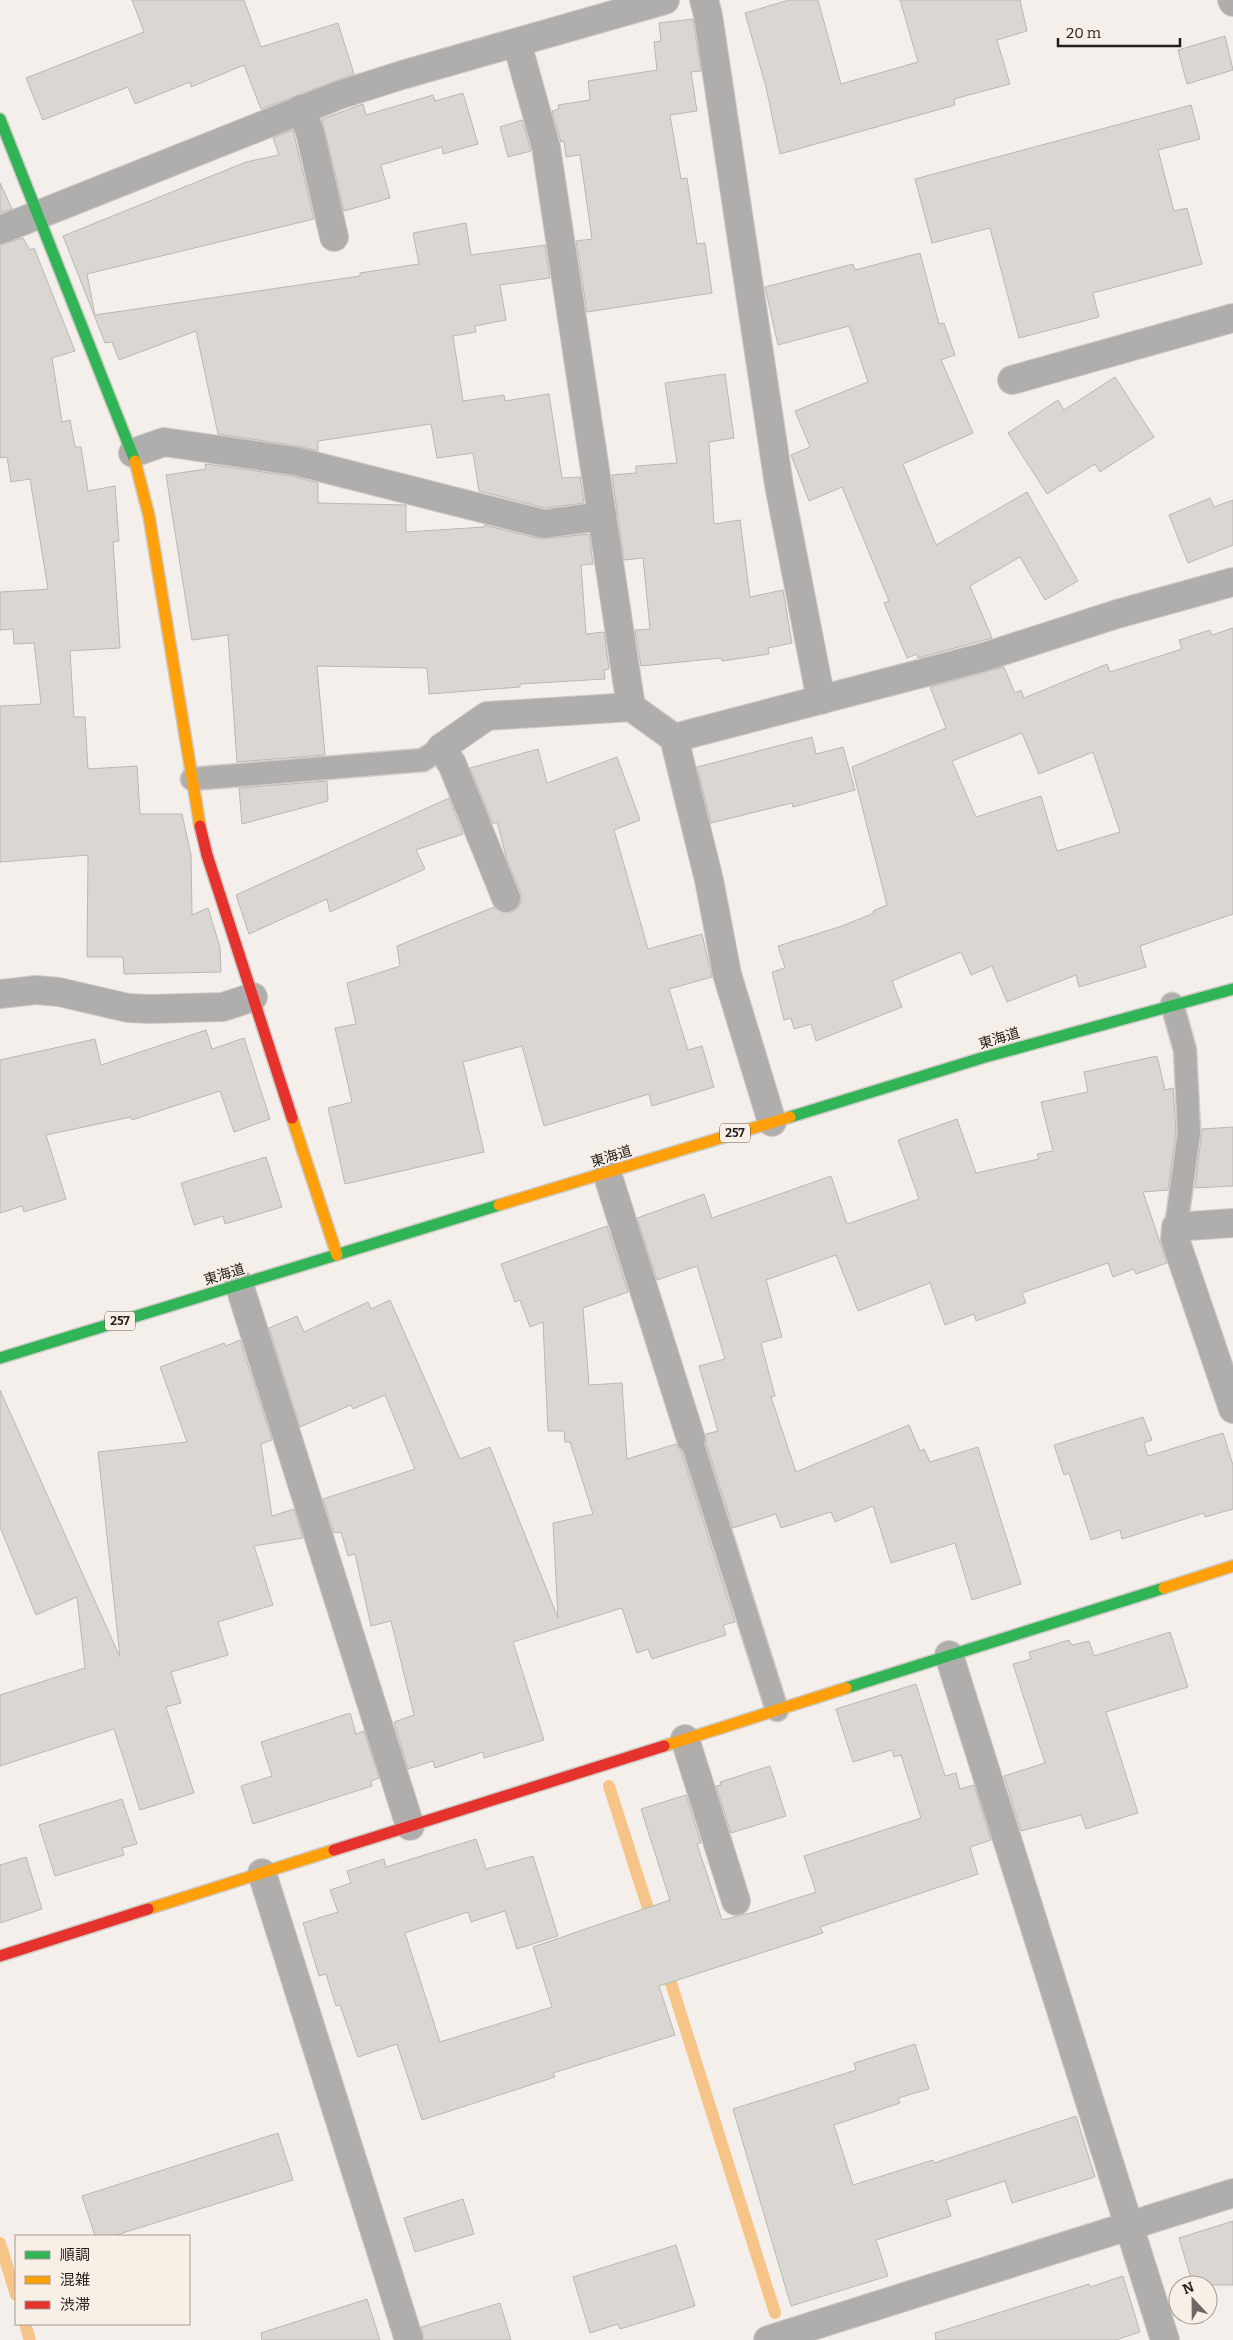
<svg xmlns="http://www.w3.org/2000/svg" width="1233" height="2340" font-family="Bitter,'Noto Sans JP',serif">
<rect width="100%" height="100%" fill="#f4efea"/>
<g fill="none" stroke-linecap="round" stroke-linejoin="round">
<g stroke="#f6c489" stroke-width="12">
<polyline points="609,1786 653,1924"/>
<polyline points="666,1967 775,2313"/>
<polyline points="0,2243 16,2295"/>
<polyline points="25,2324 30,2340"/>
</g>
</g>
<g fill="#dad6d2" stroke="#bbb8b4" fill-rule="evenodd">
<polygon points="132,0 244,0 261,47 338,23 354,74 261,109 244,65 191,87 190,82 135,104 128,87 43,120 26,78 144,32"/>
<polygon points="789,0 818,0 841,84 918,62 900,0 1020,0 1027,31 997,40 1010,84 954,99 955,105 780,154 766,87 745,13"/>
<polygon points="693,19 701,71 691,72 697,111 670,115 681,179 687,178 697,244 705,243 712,293 587,312 576,241 592,239 580,155 566,157 564,141 561,142 552,111 559,109 558,105 590,100 588,81 657,70 654,42 661,41 659,23"/>
<polygon points="1225,36 1233,70 1187,84 1178,50"/>
<polygon points="463,93 478,144 443,154 442,147 381,165 390,198 344,211 322,119 363,104 366,115 433,95 435,101"/>
<polygon points="1191,105 1200,139 1158,150 1174,211 1187,208 1202,264 1093,293 1099,317 1019,338 990,228 932,243 915,179"/>
<polygon points="522,120 531,151 508,157 500,127"/>
<polygon points="293,130 314,219 87,274 95,315 360,276 360,273 419,264 413,233 466,223 471,255 545,245 550,278 500,285 506,320 475,326 476,332 453,336 463,401 504,395 505,401 549,394 562,478 580,477 584,503 545,508 479,491 473,453 437,458 431,424 318,441 318,451 297,446 218,434 196,331 119,360 112,342 105,343 63,236 246,162 279,155 273,138"/>
<polygon points="0,183 12,209 0,213"/>
<polygon points="23,238 30,250 34,248 75,351 52,358 62,422 70,420 75,447 81,447 88,491 115,486 119,541 113,542 120,648 70,651 74,717 85,717 88,769 137,766 140,814 182,814 191,855 192,915 208,908 220,947 221,972 124,974 123,957 87,957 88,855 0,862 0,706 41,704 34,643 14,644 13,629 0,630 0,592 48,589 30,479 11,482 7,457 0,458 0,245"/>
<polygon points="920,253 939,324 944,323 955,355 941,360 973,433 903,464 936,545 1027,492 1078,581 1045,600 1020,557 970,586 992,638 918,658 917,654 907,658 884,603 889,601 842,487 809,501 791,455 810,447 795,411 868,382 849,326 778,345 765,287 853,264 855,270"/>
<polygon points="725,374 734,438 709,442 714,524 740,520 750,597 783,590 792,643 768,648 769,654 722,661 721,658 641,666 635,630 650,629 643,558 624,560 612,475 636,473 636,466 677,463 665,383"/>
<polygon points="1115,377 1154,437 1100,472 1095,464 1047,494 1008,433 1058,400 1064,410"/>
<polygon points="205,464 292,476 318,483 318,503 406,505 406,532 484,527 484,525 541,539 589,534 593,564 581,565 586,634 604,632 609,669 604,670 605,679 520,684 520,687 429,694 427,668 317,666 325,755 237,762 228,635 192,640 166,475 206,469"/>
<polygon points="1210,498 1214,507 1233,500 1233,545 1188,563 1169,515"/>
<path d="M 1233,628 L 1233,914 L 1140,946 L 1146,967 L 1079,987 L 1076,975 L 1007,1002 L 992,966 L 971,975 L 961,952 L 892,981 L 902,1007 L 816,1041 L 811,1024 L 794,1029 L 791,1018 L 784,1020 L 772,972 L 785,968 L 778,946 L 842,926 L 874,913 L 873,911 L 887,905 L 852,767 L 946,728 L 930,687 L 1004,667 L 1015,693 L 1021,690 L 1024,698 L 1107,664 L 1110,672 L 1182,649 L 1179,640 L 1210,630 L 1212,635 ZM 1022,733 L 1039,774 L 1093,752 L 1120,832 L 1057,851 L 1041,796 L 976,817 L 952,761 Z"/>
<polygon points="812,737 816,754 843,747 855,790 793,807 792,803 711,823 697,767"/>
<polygon points="538,749 547,783 617,757 640,820 614,830 648,949 702,934 712,977 669,989 688,1050 702,1046 714,1087 652,1106 649,1094 544,1126 522,1046 463,1062 484,1152 345,1184 328,1108 352,1102 335,1028 356,1024 347,983 400,966 397,946 494,907 504,913 512,912 518,908 521,901 521,893 507,860 497,822 493,824 470,768"/>
<polygon points="327,781 328,801 242,824 239,788"/>
<polygon points="449,798 463,834 416,850 425,869 330,912 327,899 249,934 236,895"/>
<polygon points="206,1030 212,1049 244,1038 270,1119 234,1132 220,1091 132,1120 131,1117 46,1135 66,1199 24,1212 22,1206 0,1213 0,1060 95,1039 101,1065"/>
<polygon points="1157,1056 1165,1090 1173,1088 1176,1131 1168,1190 1143,1192 1167,1263 1136,1274 1134,1269 1113,1277 1108,1263 1022,1293 1026,1303 976,1321 974,1314 945,1325 930,1283 858,1311 836,1255 766,1280 782,1337 761,1343 775,1396 771,1397 796,1472 909,1425 920,1451 924,1449 930,1462 978,1447 1021,1584 972,1600 955,1543 891,1563 873,1506 835,1522 831,1512 781,1528 776,1514 733,1528 706,1443 706,1434 718,1431 699,1366 725,1359 697,1266 657,1280 637,1218 704,1194 712,1218 831,1176 847,1224 919,1199 898,1140 957,1119 976,1173 1039,1159 1037,1154 1053,1151 1041,1102 1088,1092 1084,1072"/>
<polygon points="1233,1127 1233,1186 1195,1188 1202,1129"/>
<polygon points="266,1157 282,1207 225,1224 223,1216 194,1225 181,1183"/>
<polygon points="607,1226 628,1292 583,1308 589,1385 622,1383 627,1459 676,1444 681,1451 735,1622 723,1625 726,1635 652,1659 648,1649 637,1653 622,1608 513,1642 544,1740 484,1758 483,1752 435,1768 433,1761 408,1769 394,1722 414,1715 391,1621 371,1626 355,1554 348,1556 341,1532 334,1533 323,1499 415,1469 385,1395 353,1409 351,1405 300,1427 269,1328 297,1316 304,1332 368,1302 371,1309 390,1300 460,1459 490,1447 558,1618 553,1523 593,1514 570,1442 565,1442 564,1431 548,1431 543,1322 530,1327 520,1300 515,1302 501,1264"/>
<polygon points="240,1340 272,1440 261,1444 272,1516 294,1509 303,1538 254,1546 273,1605 218,1622 228,1655 171,1672 181,1703 166,1707 194,1793 140,1810 114,1729 0,1766 0,1695 85,1668 77,1597 36,1615 0,1527 0,1390 120,1657 98,1452 187,1442 160,1367 224,1343 226,1346"/>
<polygon points="1143,1417 1152,1440 1144,1443 1148,1456 1223,1433 1233,1465 1233,1509 1205,1517 1204,1513 1122,1539 1120,1530 1091,1540 1069,1473 1064,1475 1054,1445"/>
<polygon points="1170,1632 1188,1687 1106,1712 1138,1813 1086,1829 1081,1815 1021,1831 1004,1776 1045,1763 1013,1664 1031,1659 1029,1652 1069,1640 1072,1645 1089,1641 1094,1656"/>
<polygon points="916,1684 945,1776 956,1773 960,1789 974,1785 991,1840 970,1847 978,1874 820,1927 823,1933 659,1986 675,2035 553,2073 555,2077 422,2120 397,2044 358,2057 340,2005 336,2006 326,1974 319,1976 303,1923 338,1912 330,1890 351,1883 347,1871 384,1859 386,1867 476,1839 486,1869 533,1856 558,1936 517,1949 505,1911 471,1922 468,1912 405,1933 440,2042 552,2007 533,1947 670,1900 641,1809 686,1795 701,1843 697,1844 722,1920 754,1912 816,1892 804,1856 921,1818 901,1755 894,1757 892,1750 853,1762 836,1709"/>
<polygon points="350,1713 356,1734 364,1731 379,1778 371,1781 372,1786 253,1824 241,1786 272,1776 261,1742"/>
<polygon points="770,1766 786,1816 731,1833 716,1786 721,1785 720,1782"/>
<polygon points="122,1799 137,1844 122,1848 124,1855 55,1876 39,1825"/>
<polygon points="26,1857 42,1909 0,1923 0,1865"/>
<polygon points="915,2044 929,2089 898,2098 900,2103 834,2125 853,2185 933,2160 934,2163 1076,2116 1095,2177 1012,2203 1005,2181 946,2200 951,2216 876,2240 888,2276 791,2306 733,2109 856,2070 854,2063"/>
<polygon points="278,2133 293,2180 113,2236 95,2236 82,2196"/>
<polygon points="463,2199 474,2234 415,2252 404,2218"/>
<polygon points="1233,2221 1233,2285 1193,2285 1179,2238"/>
<polygon points="676,2245 695,2306 620,2329 618,2324 590,2333 573,2277"/>
<polygon points="1123,2276 1140,2332 1116,2340 936,2340 935,2333 1089,2284 1090,2287"/>
<polygon points="367,2299 380,2340 262,2340 261,2333"/>
<polygon points="500,2303 511,2340 424,2340 421,2327"/>
</g>
<g fill="none" stroke-linecap="round" stroke-linejoin="round">
<defs>
<g id="lane">
<polyline points="192,779 423,760 441,748"/>
<polyline points="1172,1004 1185,1050 1189,1132 1176,1227"/>
<polyline points="691,1439 777,1710"/>
</g>
<g id="street">
<polyline points="704,0 708,15 779,485 821,700"/>
<polyline points="1232,0 1233,2"/>
<polyline points="517,43 546,147 631,707"/>
<polyline points="301,109 310,132 334,237"/>
<polyline points="0,230 339,95 402,75 665,0"/>
<polyline points="1012,380 1233,318"/>
<polyline points="133,453 164,442 295,461 544,524 602,516"/>
<polyline points="674,738 984,657 1117,614 1233,582"/>
<polyline points="506,898 452,764 441,748 487,716 631,707 674,738 709,880 727,974 772,1122"/>
<polyline points="0,994 36,990 59,992 128,1008 150,1009 223,1007 253,997"/>
<polyline points="607,1173 691,1439"/>
<polyline points="1233,1223 1176,1227 1175,1239 1233,1409"/>
<polyline points="239,1284 410,1826"/>
<polyline points="949,1655 1165,2340"/>
<polyline points="685,1739 736,1901"/>
<polyline points="262,1873 409,2340"/>
<polyline points="768,2340 1233,2193"/>
</g>
<g id="fast">
<polyline points="0,119 135,461"/>
<polyline points="790,1117 985,1057 1233,989"/>
<polyline points="0,1358 499,1205"/>
<polyline points="846,1688 1164,1588"/>
</g>
<g id="slow">
<polyline points="135,461 149,516 200,826"/>
<polyline points="292,1118 337,1255"/>
<polyline points="499,1205 790,1117"/>
<polyline points="1164,1588 1233,1566"/>
<polyline points="664,1746 846,1688"/>
<polyline points="148,1909 334,1850"/>
</g>
<g id="jam">
<polyline points="200,826 207,855 292,1118"/>
<polyline points="334,1850 664,1746"/>
<polyline points="0,1956 148,1909"/>
</g>
</defs>
<use href="#lane" stroke="#cecac6" stroke-width="25"/>
<use href="#street" stroke="#cecac6" stroke-width="30"/>
<use href="#fast" stroke="#cecac6" stroke-width="14"/>
<use href="#slow" stroke="#cecac6" stroke-width="14"/>
<use href="#jam" stroke="#cecac6" stroke-width="14"/>
<use href="#lane" stroke="#b0aead" stroke-width="22"/>
<use href="#street" stroke="#b0aead" stroke-width="28"/>
<use href="#fast" stroke="#30b455" stroke-width="11"/>
<use href="#slow" stroke="#ff9f0a" stroke-width="11"/>
<use href="#jam" stroke="#e5322d" stroke-width="11"/>
</g>
<g text-anchor="middle" stroke-width="4" stroke-linejoin="round" paint-order="stroke">
<g fill="#f8efe6" stroke="#635d59" stroke-width="1">
<rect x="720" y="1123.5" width="30" height="19" rx="4"/>
<rect x="105" y="1311.5" width="30" height="19" rx="4"/>
</g>
<g font-size="12" font-weight="bold" fill="#231f1c">
<text x="735" y="1137">257</text>
<text x="120" y="1325">257</text>
</g>
<g font-size="14" fill="#231f1c" stroke="#f8efe6">
<text transform="translate(999 1038) rotate(-17)" y="5">東海道</text>
<text transform="translate(611 1156) rotate(-17)" y="5">東海道</text>
<text transform="translate(224 1274) rotate(-17)" y="5">東海道</text>
</g>
</g>
<rect x="15" y="2235" width="175" height="90" fill="#f8efe6" stroke="#a39c95"/>
<rect x="25" y="2251" width="25" height="8" fill="#30b455" stroke="#a39c95"/>
<text x="60" y="2260" font-size="15" fill="#231f1c">順調</text>
<rect x="25" y="2276" width="25" height="8" fill="#ff9f0a" stroke="#a39c95"/>
<text x="60" y="2285" font-size="15" fill="#231f1c">混雑</text>
<rect x="25" y="2301" width="25" height="8" fill="#e5322d" stroke="#a39c95"/>
<text x="60" y="2310" font-size="15" fill="#231f1c">渋滞</text>
<g transform="translate(1193 2300) rotate(338)"><circle r="24" fill="#f8efe6" stroke="#a39c95"/>
<path d="M0-4L9 19L0 12L-9 19Z" fill="#6c6864"/>
<text y="-8" font-size="14" font-weight="bold" text-anchor="middle" fill="#231f1c">N</text>
</g>
<path d="M1058 38v8h122v-8" fill="none" stroke="#231f1c" stroke-width="2.5"/>
<text x="1066" y="38" font-size="15" fill="#231f1c" stroke="#f8efe6" stroke-width="4" paint-order="stroke">20 m</text>
</svg>
